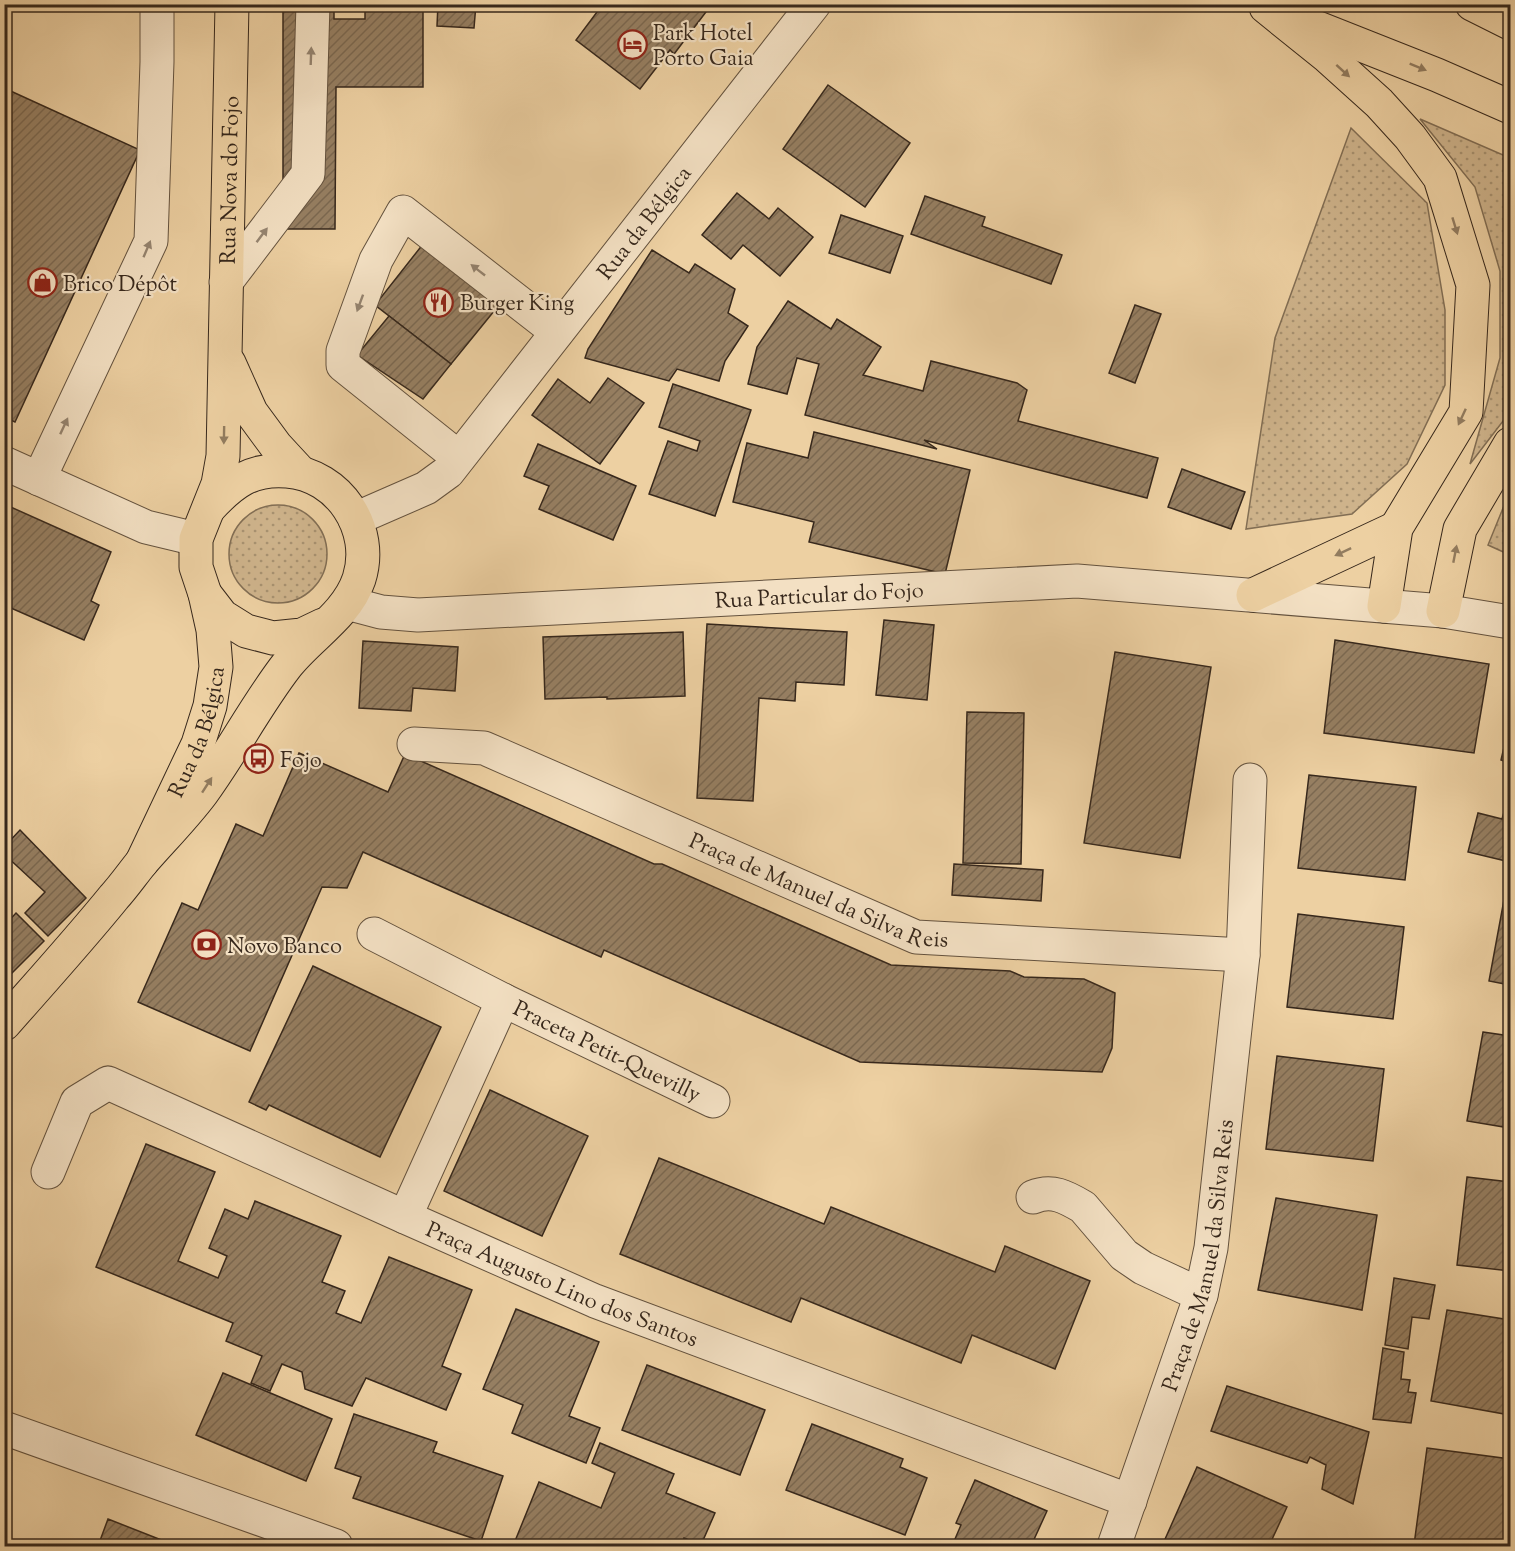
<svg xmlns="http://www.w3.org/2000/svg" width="1515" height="1551" font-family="'Sorts Mill Goudy',serif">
<defs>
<pattern id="grass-dots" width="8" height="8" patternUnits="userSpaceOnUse" patternTransform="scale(1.5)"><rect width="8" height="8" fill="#ceb38b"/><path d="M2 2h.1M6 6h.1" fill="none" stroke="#a89271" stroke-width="1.8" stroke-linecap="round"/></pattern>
<pattern id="building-hatch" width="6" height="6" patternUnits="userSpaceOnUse" patternTransform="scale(1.5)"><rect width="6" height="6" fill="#967f62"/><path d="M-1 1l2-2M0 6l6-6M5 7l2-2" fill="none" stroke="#7b6850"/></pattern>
</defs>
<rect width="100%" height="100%" fill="#edd0a2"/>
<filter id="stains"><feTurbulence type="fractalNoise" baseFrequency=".00333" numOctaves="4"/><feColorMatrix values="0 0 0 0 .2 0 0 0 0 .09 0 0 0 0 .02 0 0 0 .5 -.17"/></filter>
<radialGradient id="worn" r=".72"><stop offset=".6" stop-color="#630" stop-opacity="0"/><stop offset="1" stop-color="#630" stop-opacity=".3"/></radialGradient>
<g fill="url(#grass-dots)" stroke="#826e54" stroke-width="1.5">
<polygon points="1420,119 1510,158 1510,412 1470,464 1500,358 1500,271 1475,187"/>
<polygon points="1351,128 1427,203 1445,310 1445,385 1407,464 1352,514 1246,529 1275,338"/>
<polygon points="1510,491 1510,555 1488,545"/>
<circle cx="278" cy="554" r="49"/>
</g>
<g fill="url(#building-hatch)" stroke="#37281c" stroke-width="1.5">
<polygon points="283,4 334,5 334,19 365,19 365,4 423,4 423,87 336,87 335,229 283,229"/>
<polygon points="438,4 476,4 474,28 437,26"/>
<polygon points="603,4 712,4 674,54 670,50 640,89 576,40"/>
<polygon points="828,85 910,143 865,207 783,149"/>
<polygon points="4,88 140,150 15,422 4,417"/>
<polygon points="737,193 769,219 778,208 813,237 780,276 743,245 731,259 702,235"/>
<polygon points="925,196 985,217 982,226 1062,255 1051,284 911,234"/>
<polygon points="841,215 903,236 890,273 829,253"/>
<polygon points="427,239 503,300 451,364 375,305"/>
<polygon points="652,250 689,273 695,264 735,289 728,313 748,326 725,361 719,381 677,369 669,381 585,358 588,349"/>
<polygon points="788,301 831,329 837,319 881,347 863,375 923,391 931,361 1017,383 1027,390 1018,421 1158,458 1147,498 924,440 937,449 805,415 819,364 797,358 787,394 748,384 757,347"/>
<polygon points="1135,305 1161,314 1135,383 1109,373"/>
<polygon points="389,316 451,364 423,399 357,355"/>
<polygon points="608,378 644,403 600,464 532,415 558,379 590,403"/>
<polygon points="673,384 751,410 715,516 649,494 668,441 697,451 700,441 659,427"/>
<polygon points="814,432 970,470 945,574 809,542 814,522 733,502 747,443 808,458"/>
<polygon points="538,444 636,486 613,540 539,509 549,486 524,476"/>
<polygon points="1182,469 1245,492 1231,529 1168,507"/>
<polygon points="4,504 111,552 91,601 99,605 84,640 4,605"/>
<polygon points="884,620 934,625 927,700 876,695"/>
<polygon points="707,624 847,632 844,685 796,682 795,701 759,698 753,801 697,798"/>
<polygon points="683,632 685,696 607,699 607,697 545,699 543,637"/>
<polygon points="1335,640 1489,664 1474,753 1324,733"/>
<polygon points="363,641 458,647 455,691 413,688 411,711 359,708"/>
<polygon points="1115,652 1211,667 1180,858 1084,843"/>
<polygon points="967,712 1024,713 1021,864 963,863"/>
<polygon points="1510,722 1510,763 1501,760"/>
<polygon points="299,753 388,792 405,754 654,864 662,864 891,965 1010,971 1024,977 1084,979 1115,993 1112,1048 1102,1072 860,1062 604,950 601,957 363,852 347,888 322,887 250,1051 138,1002 182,903 198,910 236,824 263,836"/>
<polygon points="1309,775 1416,787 1405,880 1298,868"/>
<polygon points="1508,798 1510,799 1510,862 1468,852 1478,813 1502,819"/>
<polygon points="20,830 86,898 48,936 25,913 45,892 4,854 4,847"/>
<polygon points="954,864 1043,870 1041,901 952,895"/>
<polygon points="1506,889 1510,890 1510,985 1489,981"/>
<polygon points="16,913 44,941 4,981 4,926"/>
<polygon points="1298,914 1404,927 1393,1019 1287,1007"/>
<polygon points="313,966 441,1027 380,1157 269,1105 266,1110 249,1102"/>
<polygon points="1483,1032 1510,1036 1510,1128 1467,1121"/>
<polygon points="1277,1056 1384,1069 1373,1161 1266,1149"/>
<polygon points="490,1090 588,1136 542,1236 444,1191"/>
<polygon points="146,1144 215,1172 178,1261 218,1278 227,1256 209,1248 225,1209 248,1219 255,1201 341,1236 322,1282 345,1291 336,1313 361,1323 389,1257 472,1290 442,1366 461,1374 446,1410 366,1378 352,1406 305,1389 302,1372 282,1364 270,1391 251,1383 262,1356 226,1341 233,1323 96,1267"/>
<polygon points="659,1158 824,1224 831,1207 995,1272 1005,1246 1090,1281 1055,1369 972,1335 961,1363 801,1298 791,1322 620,1254"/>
<polygon points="1467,1177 1510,1182 1510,1271 1457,1265"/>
<polygon points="1276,1198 1377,1215 1362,1310 1258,1290"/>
<polygon points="1394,1278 1435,1285 1429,1319 1412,1317 1408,1349 1385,1345"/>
<polygon points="516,1309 599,1342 569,1416 600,1428 586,1463 512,1433 523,1405 483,1389"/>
<polygon points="1447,1310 1510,1320 1510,1415 1431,1401"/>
<polygon points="1383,1348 1404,1352 1401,1379 1410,1380 1408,1392 1416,1393 1411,1423 1373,1419"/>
<polygon points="647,1365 765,1410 740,1475 622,1430"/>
<polygon points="223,1373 332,1419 306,1481 196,1435"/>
<polygon points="1227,1386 1369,1432 1353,1504 1322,1489 1326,1465 1310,1457 1307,1463 1211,1431"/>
<polygon points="354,1414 437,1442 433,1452 503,1476 481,1541 353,1498 361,1477 335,1468"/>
<polygon points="812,1424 903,1459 900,1467 927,1478 905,1535 786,1490"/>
<polygon points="600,1443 674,1474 666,1493 715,1513 701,1545 684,1538 681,1546 513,1546 539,1482 601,1508 615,1473 592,1463"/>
<polygon points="1427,1448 1510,1459 1510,1546 1425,1546 1414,1545"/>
<polygon points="1197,1467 1287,1507 1269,1546 1162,1546"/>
<polygon points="975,1480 1047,1511 1031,1546 952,1546 961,1525 956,1523"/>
<polygon points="108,1519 169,1543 168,1546 98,1546"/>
</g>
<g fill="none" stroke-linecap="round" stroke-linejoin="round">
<defs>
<g id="minor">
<polyline points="226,282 308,174 313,4"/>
<polyline points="458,457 343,365 343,351 376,260 403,212 557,332"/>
<polyline points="4,463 146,527 196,539"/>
<polyline points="39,479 151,241 157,62 157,4"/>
<path id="s1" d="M 355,519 L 426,488 L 448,472 L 814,4"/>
<path id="s2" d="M 347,603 L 381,612 L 418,615 L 1077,581 L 1443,611 L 1510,622"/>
<path id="s3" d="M 414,744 L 484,748 L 916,937 L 1243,955"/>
<path id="s4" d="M 374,934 L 503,1000 L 713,1101"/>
<path id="s5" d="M 48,1172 L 77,1102 L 108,1083 L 405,1217 L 595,1301 L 1130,1501"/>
<path d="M 1033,1197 C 1052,1189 1066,1197 1083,1207 L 1124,1255 L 1143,1268 L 1201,1295"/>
<polyline points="405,1217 503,1000"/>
<polyline points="4,1428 336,1546"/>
<path id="s6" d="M 1114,1546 L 1201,1295 L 1211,1248 L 1243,955 L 1250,780"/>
</g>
<g id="major">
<polyline points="229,363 251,412 276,446 300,472"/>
<polyline points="205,594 222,616 246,631 273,638 302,635 323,625"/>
<path id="s7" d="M 142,862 L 198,744 L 210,706 L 216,667 L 213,630 L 205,594 L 196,567 L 196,539 L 218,484 L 223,456 L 232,4"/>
<path d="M 4,1024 C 41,982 79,940 114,897 C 124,886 133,873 142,862 C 162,839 184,817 202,793 C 232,752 256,705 287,665 C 310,636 347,615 359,579 C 375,529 339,475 287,471 C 251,468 232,483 209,508"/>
</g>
<g id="highway">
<polyline points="1472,4 1510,23"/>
<polyline points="1266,7 1328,57 1379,103 1410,137 1440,178 1473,285 1466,412 1396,528 1384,606"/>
<polyline points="1298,20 1437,75 1510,107"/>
<polyline points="1253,595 1396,528"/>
<polyline points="1443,611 1460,529 1510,444"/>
</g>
</defs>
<use href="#minor" stroke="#64523e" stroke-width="35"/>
<use href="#major" stroke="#37281c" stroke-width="35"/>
<use href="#highway" stroke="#37281c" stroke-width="35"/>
<use href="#minor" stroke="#f3e0c3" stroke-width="33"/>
<use href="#major" stroke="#edd0a2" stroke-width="33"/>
<use href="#highway" stroke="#edd0a2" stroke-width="33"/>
</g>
<defs><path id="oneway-solid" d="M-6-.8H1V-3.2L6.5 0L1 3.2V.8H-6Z" transform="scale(1.5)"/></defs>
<g fill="#958470">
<use href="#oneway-solid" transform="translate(311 56) rotate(-88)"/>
<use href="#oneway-solid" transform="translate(262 235) rotate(-53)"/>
<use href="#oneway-solid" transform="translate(147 249) rotate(-67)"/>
<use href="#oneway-solid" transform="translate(478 270) rotate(-142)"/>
<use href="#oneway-solid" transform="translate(360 303) rotate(110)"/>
<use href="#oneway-solid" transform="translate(64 426) rotate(-65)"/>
</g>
<g fill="#927c5f">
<use href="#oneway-solid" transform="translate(1418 67) rotate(22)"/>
<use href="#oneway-solid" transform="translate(1343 71) rotate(42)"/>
<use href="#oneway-solid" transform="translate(1455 226) rotate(73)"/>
<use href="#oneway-solid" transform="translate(1462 417) rotate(115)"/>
<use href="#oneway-solid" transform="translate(224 435) rotate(91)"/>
<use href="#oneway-solid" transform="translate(1343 552) rotate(155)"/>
<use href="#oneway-solid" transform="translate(1455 554) rotate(-79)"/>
<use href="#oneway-solid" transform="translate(207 785) rotate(-57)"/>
</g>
<defs>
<symbol id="hotel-ring" viewBox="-11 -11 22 22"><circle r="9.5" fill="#f3e0c3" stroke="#8f2418" stroke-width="1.5"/><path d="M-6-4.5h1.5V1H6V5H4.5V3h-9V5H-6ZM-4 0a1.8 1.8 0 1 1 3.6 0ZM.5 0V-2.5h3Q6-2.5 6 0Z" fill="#8f2418"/></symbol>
<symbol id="shop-ring" viewBox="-11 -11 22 22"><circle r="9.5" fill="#f3e0c3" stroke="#8f2418" stroke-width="1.5"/><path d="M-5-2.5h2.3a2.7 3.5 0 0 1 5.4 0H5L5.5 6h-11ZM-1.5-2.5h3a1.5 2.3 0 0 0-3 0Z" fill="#8f2418"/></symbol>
<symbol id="restaurant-ring" viewBox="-11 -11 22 22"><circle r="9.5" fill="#f3e0c3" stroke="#8f2418" stroke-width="1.5"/><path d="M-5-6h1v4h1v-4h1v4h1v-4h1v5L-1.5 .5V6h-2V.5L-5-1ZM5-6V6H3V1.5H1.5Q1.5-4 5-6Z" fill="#8f2418"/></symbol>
<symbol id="bus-ring" viewBox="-11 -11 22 22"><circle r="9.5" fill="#f3e0c3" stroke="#8f2418" stroke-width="1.5"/><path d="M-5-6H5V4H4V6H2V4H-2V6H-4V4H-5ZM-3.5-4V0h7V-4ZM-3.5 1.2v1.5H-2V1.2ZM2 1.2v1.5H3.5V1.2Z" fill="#8f2418"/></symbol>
<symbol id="bank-ring" viewBox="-11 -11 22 22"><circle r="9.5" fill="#f3e0c3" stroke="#8f2418" stroke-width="1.5"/><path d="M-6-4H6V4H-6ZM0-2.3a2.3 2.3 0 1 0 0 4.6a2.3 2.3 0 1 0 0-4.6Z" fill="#8f2418"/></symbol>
</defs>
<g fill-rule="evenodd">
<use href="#hotel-ring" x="616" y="28" width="33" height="33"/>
<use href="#shop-ring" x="26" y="266" width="33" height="33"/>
<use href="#restaurant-ring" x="422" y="286" width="33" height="33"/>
<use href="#bus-ring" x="242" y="742" width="33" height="33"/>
<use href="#bank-ring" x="190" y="928" width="33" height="33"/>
</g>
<g text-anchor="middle" stroke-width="4.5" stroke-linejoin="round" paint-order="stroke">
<g font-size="22" fill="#37281c" stroke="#f3e0c3" text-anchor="start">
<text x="653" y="40">Park Hotel<tspan x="653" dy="25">Porto Gaia</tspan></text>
<text x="63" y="291">Brico Dépôt</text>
<text x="460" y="310">Burger King</text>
<text x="280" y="767">Fojo</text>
<text x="227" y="953">Novo Banco</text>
</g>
<g font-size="22" fill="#37281c" stroke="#f3e0c3">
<text dy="8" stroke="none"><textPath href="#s7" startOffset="704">Rua Nova do Fojo</textPath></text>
<text dy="8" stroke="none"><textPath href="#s1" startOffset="422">Rua da Bélgica</textPath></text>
<text dy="8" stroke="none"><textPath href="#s2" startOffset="474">Rua Particular do Fojo</textPath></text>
<text dy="8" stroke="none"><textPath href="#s7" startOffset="142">Rua da Bélgica</textPath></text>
<text dy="8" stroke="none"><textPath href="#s3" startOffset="435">Praça de Manuel da Silva Reis</textPath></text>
<text dy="8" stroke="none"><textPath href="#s4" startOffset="261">Praceta Petit-Quevilly</textPath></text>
<text dy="8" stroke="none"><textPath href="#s6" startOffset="304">Praça de Manuel da Silva Reis</textPath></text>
<text dy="8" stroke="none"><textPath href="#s5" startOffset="609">Praça Augusto Lino dos Santos</textPath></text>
</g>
</g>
<rect width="1515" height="1551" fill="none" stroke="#edd0a2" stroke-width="24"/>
<rect x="6" y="6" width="1503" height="1539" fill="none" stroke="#37281c" stroke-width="3"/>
<rect x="12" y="12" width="1491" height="1527" fill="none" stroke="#37281c" stroke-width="1.5"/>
<rect width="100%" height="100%" filter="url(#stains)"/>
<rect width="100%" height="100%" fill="url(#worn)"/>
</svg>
